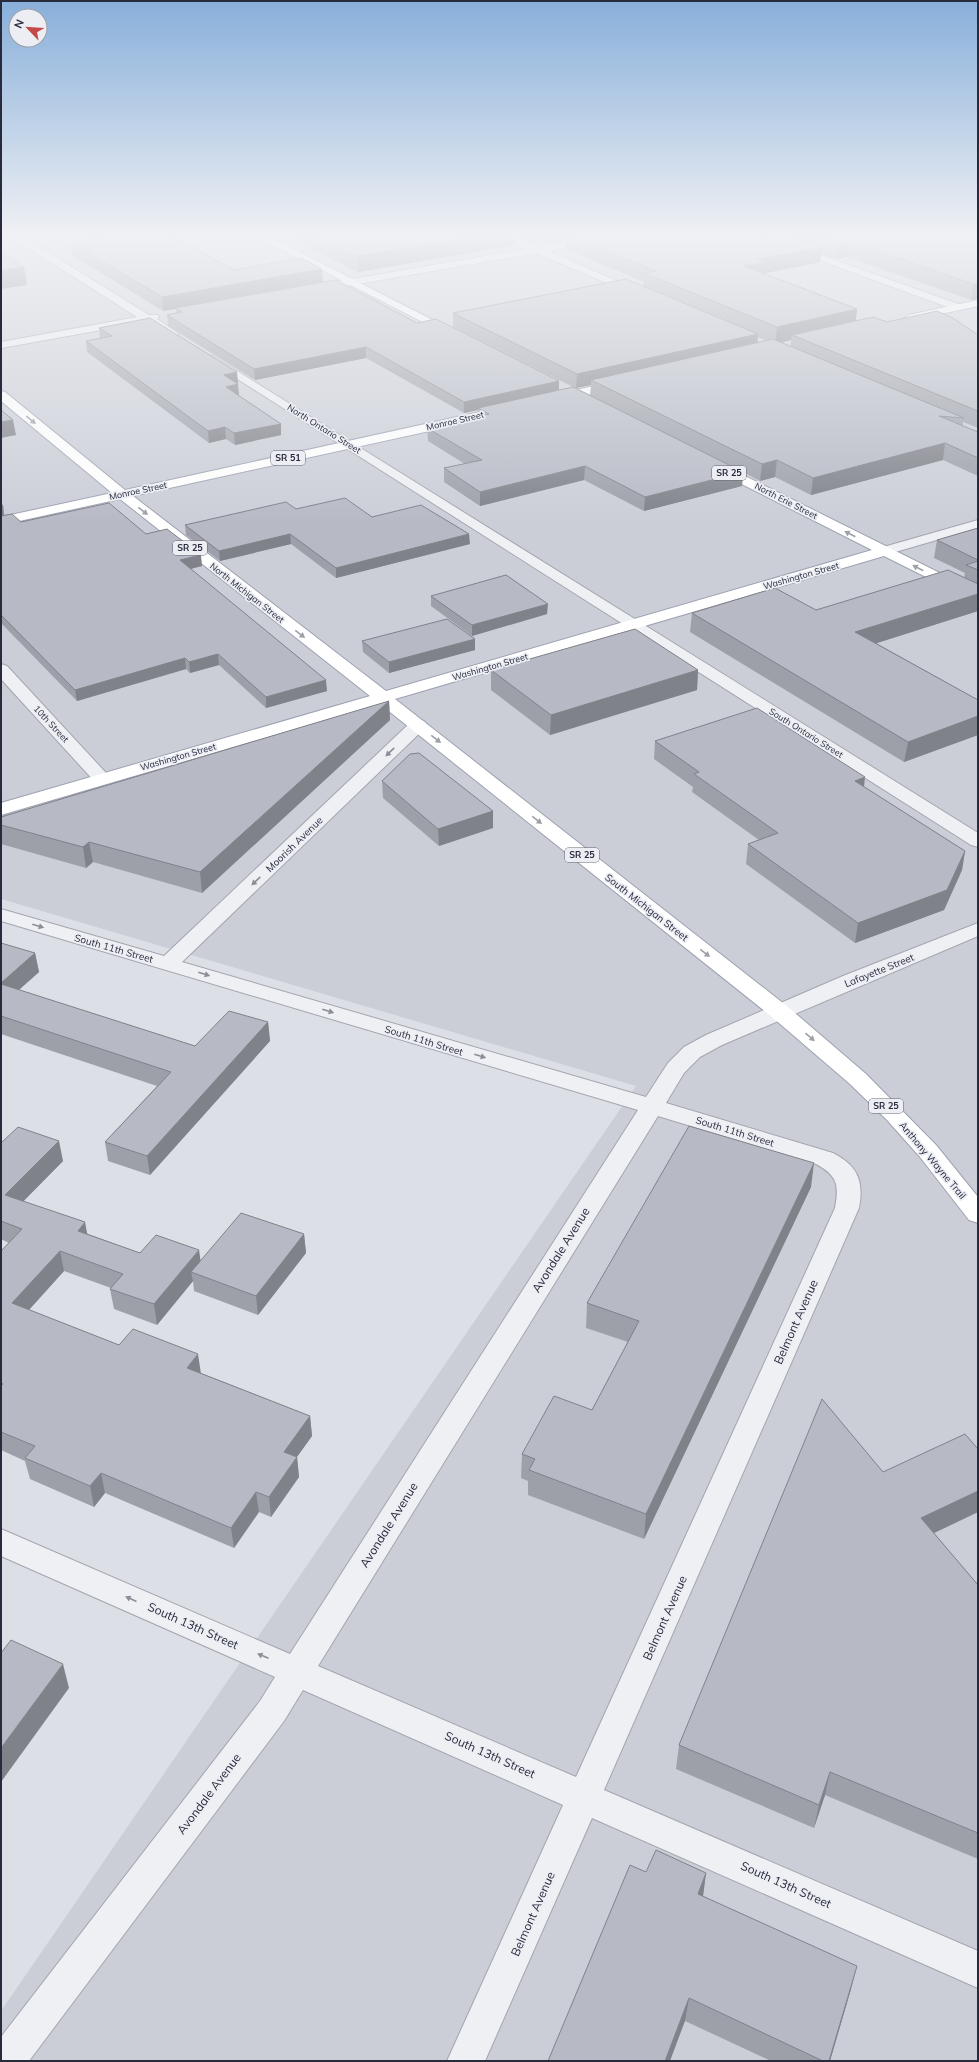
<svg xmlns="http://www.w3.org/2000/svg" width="979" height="2062" font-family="Mulish,sans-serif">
<rect width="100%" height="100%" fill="#dddfe6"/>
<polygon fill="#cbced7" points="1,235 978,235 978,2061 1,2061 1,2011 636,1086 1,899"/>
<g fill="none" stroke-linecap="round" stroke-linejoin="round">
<defs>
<g id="minor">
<polygon points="8,235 20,235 149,315 158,315 159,317 157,319 179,334 173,337 169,336 146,322 1,348 1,342 137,317"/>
<polygon points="497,235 510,235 538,246 603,235 625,235 620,238 548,251 644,293 643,295 635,295 536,253 312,292 307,289 312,286 526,249"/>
<polygon points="750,235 764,235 961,305 962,307 957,310 953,309"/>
<polygon points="213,356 978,833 978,847 971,845 209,361 207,359"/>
<polygon points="978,520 978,528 885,555 880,554 878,551 880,548"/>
<polygon points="1,664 7,666 107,774 110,778 107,782 101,783 95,782 1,679"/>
<path d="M 418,720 L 424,721 L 427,725 L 424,729 L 182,962 L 646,1097 L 668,1063 L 684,1047 L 706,1035 L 843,976 L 978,923 L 978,936 L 722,1045 L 700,1057 L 684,1073 L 666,1103 L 833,1153 C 858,1166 864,1181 859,1208 L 604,1790 L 978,1951 L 978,1988 L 592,1818 L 485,2061 L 447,2061 L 563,1805 L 303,1690 L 284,1721 L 29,2061 L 1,2061 L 1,2037 L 260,1701 L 275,1677 L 1,1556 L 1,1529 L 290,1654 L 638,1110 L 1,921 L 1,909 L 164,956 L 412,721 ZM 658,1116 L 816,1164 C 838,1176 839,1185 835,1208 L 576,1777 L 318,1666 Z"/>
</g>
<g id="major">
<polygon points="253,235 266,235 460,334 454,337 450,336"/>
<polygon points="978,300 978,306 909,321 904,318 909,315"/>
<polygon points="620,380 624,381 626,384 624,387 554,403 548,399 550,396"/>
<polygon points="1,391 5,392 125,490 507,406 511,407 513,410 511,413 507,414 133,496 386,691 872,550 712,469 710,466 712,463 717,462 978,592 978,603 884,556 395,699 788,1007 866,1074 936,1145 978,1197 978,1223 969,1220 920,1157 887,1120 850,1084 772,1017 380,704 1,815 1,803 370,696 120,499 1,525 1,517 112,493 1,401"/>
</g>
</defs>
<use href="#minor" stroke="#a3a5af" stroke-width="2"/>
<use href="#major" stroke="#9da2b1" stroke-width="2"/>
<use href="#minor" fill="#eff0f4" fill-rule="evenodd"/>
<use href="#major" fill="#fff" fill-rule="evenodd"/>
</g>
<g fill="#9da0a9" fill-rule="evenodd">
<path d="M 283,235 L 978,235 L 978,299 L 971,300 L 847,257 L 836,259 L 821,254 L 820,262 L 766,273 L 766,275 L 857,309 L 856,320 L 887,322 L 978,335 L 978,428 L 963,422 L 963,426 L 978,432 L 978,476 L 943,460 L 811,495 L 775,477 L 760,481 L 743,472 L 742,486 L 644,511 L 584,480 L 480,506 L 444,482 L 444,468 L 465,464 L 428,441 L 427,428 L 478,417 L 478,410 L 464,413 L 366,358 L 255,380 L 168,326 L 167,315 L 176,313 L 176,309 L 163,311 L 72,255 L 70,242 L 172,237 L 234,270 L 322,282 L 417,323 L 559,381 L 559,390 L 573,387 L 453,327 L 453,313 L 643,286 L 644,282 L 566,249 L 566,240 L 551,243 L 543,240 L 531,242 L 515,235 L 515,245 L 358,272 ZM 758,337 L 767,341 L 757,343 ZM 791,340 L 791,347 L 781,343 ZM 591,385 L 590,395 L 576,388 Z"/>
<polygon points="99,328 237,372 238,384 237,384 239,396 281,424 281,435 235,445 226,439 209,443 87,352 86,341 100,339"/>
<polygon points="1,503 3,505 4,515 2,516 21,522 146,534 202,566 190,569 327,691 266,708 219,665 190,673 186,669 77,701 1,623"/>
<polygon points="296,509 372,517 470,544 336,578 291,544 220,561 186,535 185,525"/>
<polygon points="978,528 978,611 876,643 978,700 978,735 904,762 690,632 692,613 816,610 964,578 965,573 934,558 937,540"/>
<polygon points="431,596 547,614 472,636 431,606"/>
<polygon points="362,641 475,650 389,673 363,652"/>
<polygon points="491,670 698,670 697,690 550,735 491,690"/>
<polygon points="389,701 390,720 202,893 93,862 86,868 1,844 1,817"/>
<polygon points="655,741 864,787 965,851 962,870 944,910 855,943 746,864 748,844 759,840 692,792 693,787 654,759"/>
<polygon points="382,781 493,811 493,828 439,846 383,798"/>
<polygon points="1,943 35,953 39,972 19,990 195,1046 268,1022 270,1041 150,1175 108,1161 105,1142 157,1086 1,1034"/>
<polygon points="1,1143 63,1161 23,1201 88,1234 140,1253 201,1261 304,1234 306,1253 258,1315 194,1291 193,1281 157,1325 114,1309 110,1289 111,1288 64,1271 29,1310 119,1345 201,1373 310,1416 312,1436 297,1457 299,1477 271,1517 259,1512 234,1548 105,1493 94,1507 30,1479 25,1461 1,1450 1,1251 9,1243 1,1239"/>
<polygon points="811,1187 644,1539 528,1495 528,1481 521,1478 522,1454 592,1410 628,1342 586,1328 587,1303"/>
<polygon points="978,1449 978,1512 934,1533 978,1585 978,1859 825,1795 814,1828 676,1769 679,1745 883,1472"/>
<polygon points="646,1872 706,1873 703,1896 851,1989 830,2061 771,2061 685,2021"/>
</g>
<g fill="#80828a">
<polygon points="134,235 182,235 135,243"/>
<polygon points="484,235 515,235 515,245 358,272 357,256"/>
<polygon points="531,235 544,235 543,240 531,242"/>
<polygon points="551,235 566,235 566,240 551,243"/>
<polygon points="849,241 847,257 836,259 838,244"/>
<polygon points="822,247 820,262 766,273 766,278 744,266 759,259"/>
<polygon points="24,267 27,285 1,289 1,271"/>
<polygon points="322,269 323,283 163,311 162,297"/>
<polygon points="978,283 978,299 971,300 973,284"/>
<polygon points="857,309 855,326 792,335 791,340 775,344 777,327"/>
<polygon points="758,334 757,348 591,380 591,385 576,388 577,374"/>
<polygon points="366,347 366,358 255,380 254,369"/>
<polygon points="237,372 238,384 225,386 224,375"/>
<polygon points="559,381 559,392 478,408 478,410 464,413 464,402"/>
<polygon points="238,384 239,396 226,387"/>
<polygon points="13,420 16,435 1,438 1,422"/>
<polygon points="281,424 281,435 235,445 234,433"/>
<polygon points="225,427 226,439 209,443 208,431"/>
<polygon points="945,443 943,460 811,495 813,478"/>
<polygon points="777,460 775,477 760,481 762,464"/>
<polygon points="585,466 584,480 480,506 480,492"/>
<polygon points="743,472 742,486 644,511 645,497"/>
<polygon points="1,505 3,505 4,515 1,516"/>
<polygon points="290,534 291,544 220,561 219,551"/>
<polygon points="469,534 470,544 336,578 336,568"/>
<polygon points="201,555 202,566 182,571 180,560"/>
<polygon points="978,594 978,611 852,651 855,632"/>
<polygon points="548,604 547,614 472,636 472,625"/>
<polygon points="475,639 475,650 389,673 389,662"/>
<polygon points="218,654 219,665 190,673 189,662"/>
<polygon points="185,658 186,669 77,701 75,690"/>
<polygon points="698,670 697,690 550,735 551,715"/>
<polygon points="326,680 327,691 266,708 266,697"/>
<polygon points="389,701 390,720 202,893 200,872"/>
<polygon points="978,716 978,735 904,762 908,742"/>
<polygon points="865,777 863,796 855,781"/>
<polygon points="493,811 493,828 439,846 438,829"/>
<polygon points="89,842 93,862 86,868 83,847"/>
<polygon points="965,851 962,870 944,910 855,943 858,923"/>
<polygon points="35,953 39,972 4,1003 1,989 1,983"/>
<polygon points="268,1022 270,1041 150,1175 147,1156"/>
<polygon points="59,1141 63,1161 10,1215 5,1195"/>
<polygon points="814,1163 811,1187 644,1539 646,1514"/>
<polygon points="85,1222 89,1243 78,1231"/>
<polygon points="304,1234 306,1253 258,1315 256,1296"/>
<polygon points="199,1250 202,1270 191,1272 193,1281 157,1325 154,1304"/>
<polygon points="60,1251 64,1271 17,1323 12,1303"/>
<polygon points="198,1354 201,1374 187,1368"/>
<polygon points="310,1416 312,1436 286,1472 284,1452"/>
<polygon points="297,1457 299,1477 271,1517 269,1497"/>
<polygon points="101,1473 105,1493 94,1507 90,1486"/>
<polygon points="978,1491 978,1512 915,1542 921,1518"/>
<polygon points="256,1492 259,1512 234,1548 231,1528"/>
<polygon points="63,1664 69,1688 1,1782 1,1748"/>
<polygon points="830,1772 825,1795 814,1828 819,1805"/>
<polygon points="706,1873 703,1896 698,1894"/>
<polygon points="857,1966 851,1989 830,2061 829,2061"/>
<polygon points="689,1998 685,2021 670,2061 665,2061"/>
</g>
<g fill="#b7bac5" stroke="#80828a">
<polygon points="113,235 168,235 234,270 301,258 322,269 162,297 70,242"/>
<polygon points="313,235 484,235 357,256"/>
<polygon points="568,235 791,235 822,247 759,259 767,262 744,266 857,309 777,327 644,273 656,271"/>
<polygon points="813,235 978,235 978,283 973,284 849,241 838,244"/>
<polygon points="1,252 24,267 1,271"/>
<polygon points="626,279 758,334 577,374 453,313"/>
<polygon points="336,280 417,323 436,319 559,381 464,402 366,347 254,369 167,315 182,312 175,308"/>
<polygon points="937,311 953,318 978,335 978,411 792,335 873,317 887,322"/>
<polygon points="150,318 237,372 224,375 238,384 226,387 281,424 234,433 225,427 208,431 86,341 112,336 99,328"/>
<polygon points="773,339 964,418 939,416 978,432 978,458 945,443 813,478 777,460 762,464 591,380"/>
<polygon points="573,387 743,472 645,497 585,466 480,492 444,468 482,460 427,428 489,414 478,408"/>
<polygon points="1,410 13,420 1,422"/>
<polygon points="345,498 372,517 421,505 469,534 336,568 290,534 219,551 185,525 286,502 296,509"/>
<polygon points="109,503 146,534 167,529 201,555 180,560 326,680 266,697 218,654 189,662 185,658 75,690 1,615 1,516 12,514 21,522"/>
<polygon points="978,528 978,560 937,540"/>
<polygon points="978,561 978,570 966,565"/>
<polygon points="948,570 978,584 978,594 855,632 978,700 978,716 908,742 692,613 775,588 816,610"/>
<polygon points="506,575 548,604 472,625 431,596"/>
<polygon points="447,619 475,639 389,662 362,641"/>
<polygon points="635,629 698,670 551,715 491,670"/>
<polygon points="389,701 200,872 89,842 83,847 1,825 1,817"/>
<polygon points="757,708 865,777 855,781 965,851 947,890 858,923 748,844 778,833 694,774 699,772 655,741"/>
<polygon points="419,753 493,811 438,829 382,781 410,754"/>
<polygon points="1,943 35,953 1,983"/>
<polygon points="1,984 195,1046 229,1011 268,1022 147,1156 105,1142 171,1072 1,1016"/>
<polygon points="689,1126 814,1163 646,1514 529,1470 535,1459 522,1454 554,1396 592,1410 639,1321 587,1303"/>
<polygon points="18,1127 59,1141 5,1195 85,1222 78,1231 140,1253 156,1235 199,1250 154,1304 110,1289 123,1274 60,1251 12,1303 119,1345 133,1329 198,1354 187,1368 310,1416 284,1452 297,1457 269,1497 256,1492 231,1528 101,1473 90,1486 25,1458 35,1446 1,1432 1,1386 3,1384 1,1382 1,1251 22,1229 1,1221 1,1143"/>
<polygon points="241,1213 304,1234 256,1296 191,1272"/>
<polygon points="822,1399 883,1472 965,1434 978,1449 978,1491 921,1518 978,1585 978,1833 830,1772 819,1805 679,1745"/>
<polygon points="11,1640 63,1664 1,1748 1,1653"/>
<polygon points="656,1850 706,1873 698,1894 857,1966 829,2061 823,2061 689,1998 665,2061 548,2061 630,1865 646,1872"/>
</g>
<defs><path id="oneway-solid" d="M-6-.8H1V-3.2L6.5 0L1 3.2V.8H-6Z"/></defs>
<g fill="#9ea0a7">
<use href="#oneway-solid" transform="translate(31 420) rotate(39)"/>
<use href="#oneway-solid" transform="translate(143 511) rotate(38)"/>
<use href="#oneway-solid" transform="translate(850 534) rotate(-153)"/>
<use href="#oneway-solid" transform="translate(918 568) rotate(-153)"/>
<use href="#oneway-solid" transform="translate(300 634) rotate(38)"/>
<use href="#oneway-solid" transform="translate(436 739) rotate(38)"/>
<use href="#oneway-solid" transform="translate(537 820) rotate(38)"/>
<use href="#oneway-solid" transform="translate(705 953) rotate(38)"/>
<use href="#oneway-solid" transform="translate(810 1037) rotate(41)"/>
</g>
<g fill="#8b8e98">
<use href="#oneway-solid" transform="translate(390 752) rotate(136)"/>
<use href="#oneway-solid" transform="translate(256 881) rotate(136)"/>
<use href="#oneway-solid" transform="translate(38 926) rotate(16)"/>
<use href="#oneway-solid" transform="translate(204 974) rotate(17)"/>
<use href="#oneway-solid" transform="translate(328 1011) rotate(17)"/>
<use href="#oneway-solid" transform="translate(480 1056) rotate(17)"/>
<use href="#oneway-solid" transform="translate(131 1599) rotate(-156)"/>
<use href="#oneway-solid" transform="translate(263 1656) rotate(-157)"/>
</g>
<linearGradient id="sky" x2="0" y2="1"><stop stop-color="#88afda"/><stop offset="0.45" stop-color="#f0f1f4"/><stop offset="1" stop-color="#f0f1f4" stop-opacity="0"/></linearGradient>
<rect width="979" height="524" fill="url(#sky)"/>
<g text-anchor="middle" stroke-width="3.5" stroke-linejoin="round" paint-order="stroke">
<g font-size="9" fill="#272b3b" stroke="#eceef4">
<text transform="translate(455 421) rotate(-13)" y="3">Monroe Street</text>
<text transform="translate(324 429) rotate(32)" y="3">North Ontario Street</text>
<text transform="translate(138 491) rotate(-12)" y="3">Monroe Street</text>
<text transform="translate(786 501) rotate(27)" y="3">North Erie Street</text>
<text transform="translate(801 576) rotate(-16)" y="3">Washington Street</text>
<text transform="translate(247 593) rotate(38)" y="3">North Michigan Street</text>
<text transform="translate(490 667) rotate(-16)" y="3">Washington Street</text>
<text transform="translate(51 724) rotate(47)" y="3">10th Street</text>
<text transform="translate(806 733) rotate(32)" y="3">South Ontario Street</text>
<text transform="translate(178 757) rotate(-16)" y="3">Washington Street</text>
</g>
<g fill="#eceef4" stroke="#626672" stroke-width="1">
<rect x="271" y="451" width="34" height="14" rx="3"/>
<rect x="712" y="466" width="34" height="14" rx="3"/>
<rect x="173" y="541" width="34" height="14" rx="3"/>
<rect x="565" y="848" width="34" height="14" rx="3"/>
<rect x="869" y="1099" width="34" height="14" rx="3"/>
</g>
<g font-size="9" font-weight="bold" fill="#272b3b">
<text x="288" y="461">SR 51</text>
<text x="729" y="476">SR 25</text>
<text x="190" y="551">SR 25</text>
<text x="582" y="858">SR 25</text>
<text x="886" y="1109">SR 25</text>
</g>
<g font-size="10" fill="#272b3b" stroke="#eceef4">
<text transform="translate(294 844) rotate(-44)" y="4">Moorish Avenue</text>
<text transform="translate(647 907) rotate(38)" y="4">South Michigan Street</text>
<text transform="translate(114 948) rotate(16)" y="4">South 11th Street</text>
<text transform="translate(879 970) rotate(-22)" y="4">Lafayette Street</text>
<text transform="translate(424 1040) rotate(17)" y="4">South 11th Street</text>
<text transform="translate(735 1131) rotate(17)" y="4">South 11th Street</text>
<text transform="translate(933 1160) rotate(50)" y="4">Anthony Wayne Trail</text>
</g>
<g font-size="12" fill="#272b3b" stroke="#eceef4">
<text transform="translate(561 1250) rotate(-58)" y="4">Avondale Avenue</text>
<text transform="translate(796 1322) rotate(-66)" y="4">Belmont Avenue</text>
<text transform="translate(389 1525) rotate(-58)" y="4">Avondale Avenue</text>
<text transform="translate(665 1618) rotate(-66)" y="4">Belmont Avenue</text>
<text transform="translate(193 1626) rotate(24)" y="4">South 13th Street</text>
<text transform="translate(490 1755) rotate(24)" y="4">South 13th Street</text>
<text transform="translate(209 1794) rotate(-53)" y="4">Avondale Avenue</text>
<text transform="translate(786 1885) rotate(24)" y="4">South 13th Street</text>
<text transform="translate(533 1914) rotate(-66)" y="4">Belmont Avenue</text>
</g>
</g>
<rect width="979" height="2062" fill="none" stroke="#272b3b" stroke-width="4"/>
<g transform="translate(28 28) rotate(295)"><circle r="19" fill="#eceef4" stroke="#9da0aa"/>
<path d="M0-3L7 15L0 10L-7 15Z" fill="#c54947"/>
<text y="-6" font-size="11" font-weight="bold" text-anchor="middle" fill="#272b3b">N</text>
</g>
</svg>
